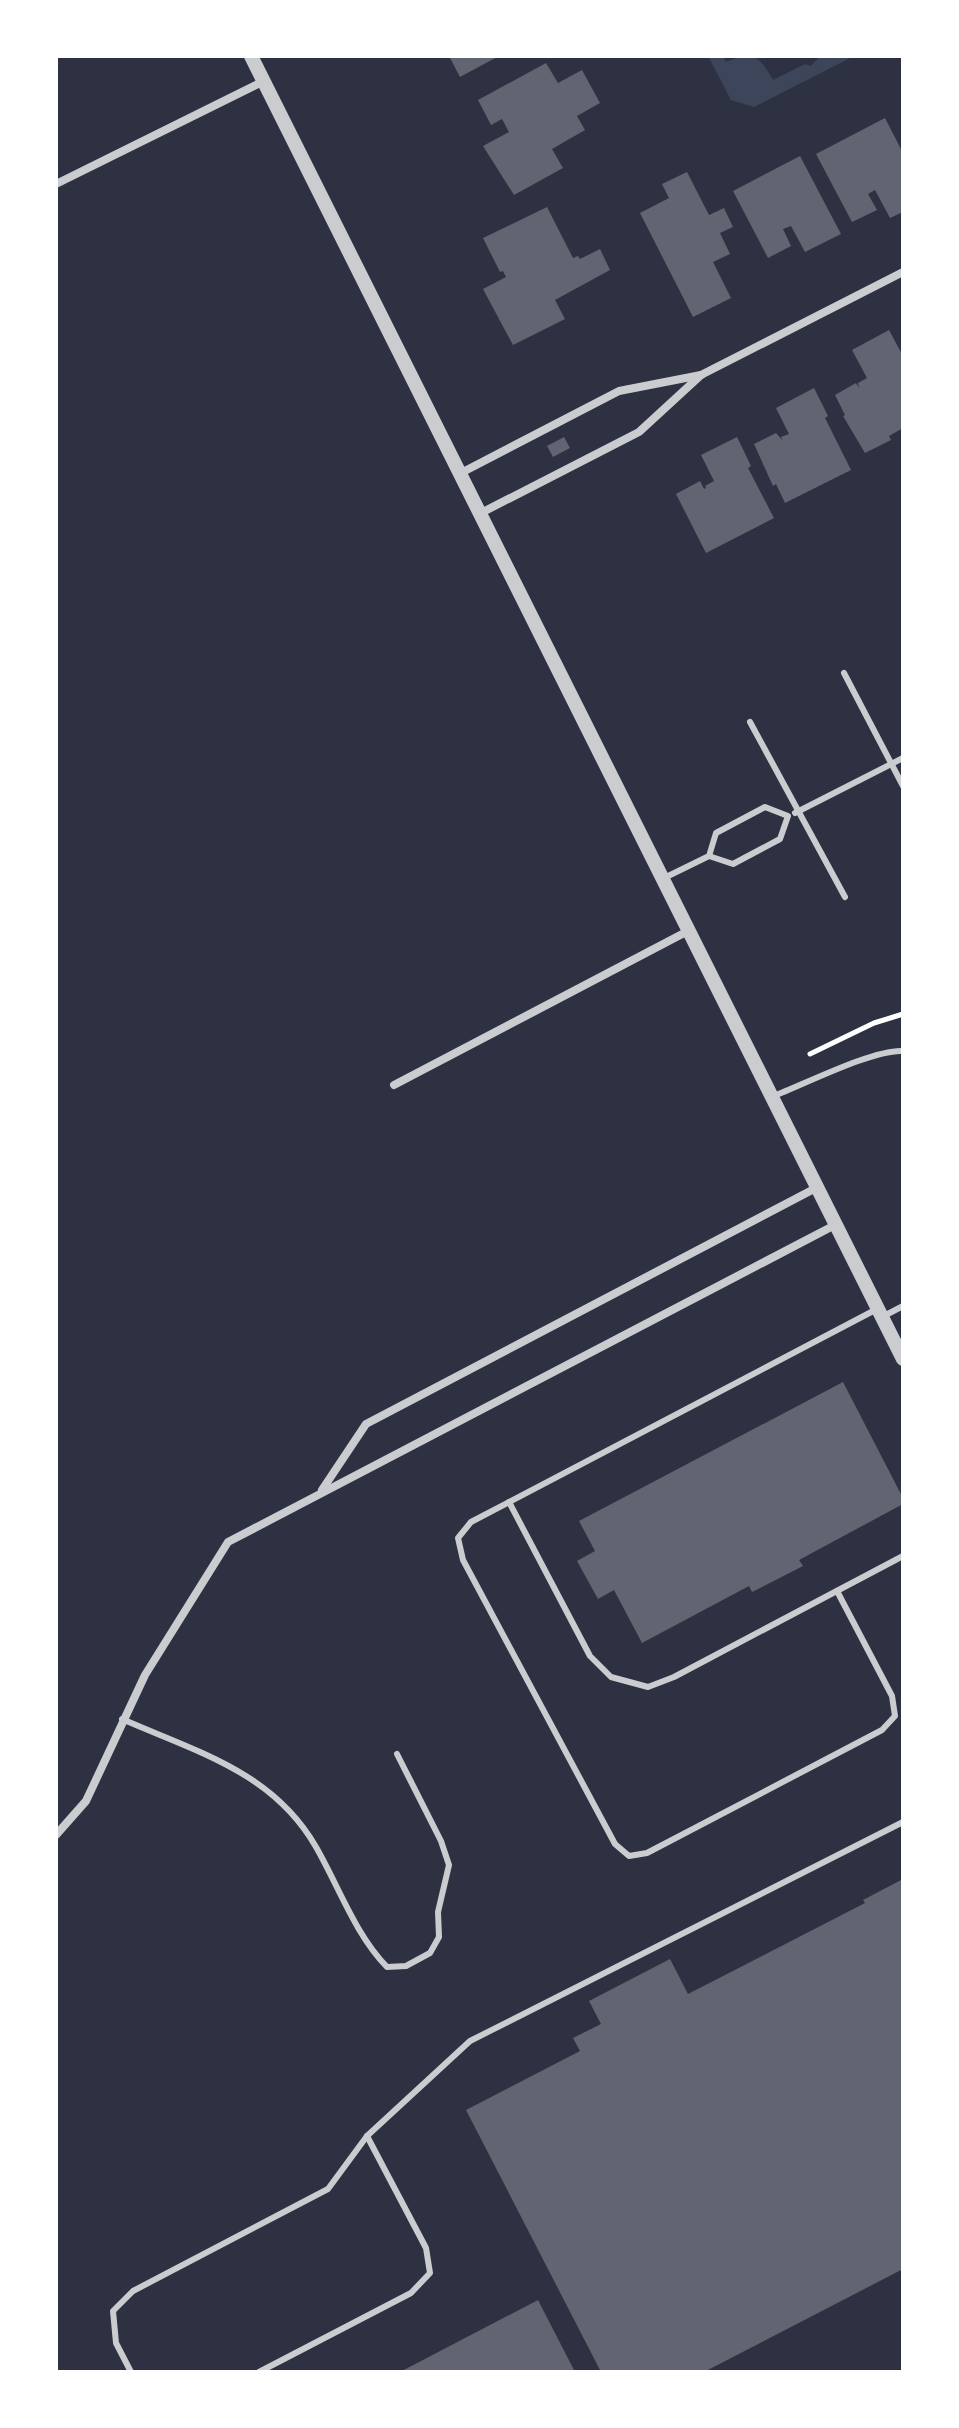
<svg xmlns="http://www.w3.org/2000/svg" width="959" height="2428" font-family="'Varela Round',sans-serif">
<rect width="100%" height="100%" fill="#2d3142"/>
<path fill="#3c4559" d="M 708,56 L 723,56 L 726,62 C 754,50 759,56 773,80 L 805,64 L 811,66 L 820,56 L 854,56 L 754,107 L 731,100 Z"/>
<g fill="#626471">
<polygon points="449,56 499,56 460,77"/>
<polygon points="546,63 558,83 582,70 600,103 577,116 585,130 552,149 563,168 514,195 483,146 509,132 502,119 491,125 478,100"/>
<polygon points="885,118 903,153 903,212 890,218 875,190 868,194 877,210 852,222 816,154"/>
<polygon points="800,156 841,234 805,252 791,226 783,229 791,246 768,258 733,191"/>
<polygon points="687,172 709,215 724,208 733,227 720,233 730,254 713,262 731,298 693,317 640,213 669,198 662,184"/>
<polygon points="547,207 573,258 578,256 580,259 600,249 610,270 555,300 565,319 513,345 483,289 506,277 503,271 500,272 483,238"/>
<polygon points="889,330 903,356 903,428 889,436 891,440 865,453 843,416 845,415 835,395 856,383 859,388 858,383 867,378 852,350"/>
<polygon points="814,388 828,416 825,418 851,470 785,503 776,484 773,486 754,444 776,433 783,441 781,437 789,434 776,408"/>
<polygon points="564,437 570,448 553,457 547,446"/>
<polygon points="737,437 751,466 748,468 774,518 706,553 676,494 700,481 704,489 706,488 705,486 714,481 701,455"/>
<polygon points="843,1382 903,1498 903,1504 799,1560 803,1566 752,1592 749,1586 642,1643 614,1590 598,1599 577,1561 595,1551 579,1521"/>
<polygon points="903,1879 903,2269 704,2372 596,2372 600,2370 466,2110 580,2051 573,2038 601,2024 589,2001 670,1959 688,1994 865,1903 863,1900"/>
<polygon points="538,2300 575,2372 400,2372"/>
</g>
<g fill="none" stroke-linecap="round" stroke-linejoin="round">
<polyline stroke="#fff" stroke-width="5" points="810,1054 874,1023 903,1014"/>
<g stroke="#caccd0" stroke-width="6">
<polyline points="844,673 903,786"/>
<polyline points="750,722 845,897"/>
<polyline points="795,813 903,758"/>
<polyline points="662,879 709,856 733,864 780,839 788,816 765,807 716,833 709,856"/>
<path d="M 774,1096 C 805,1084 874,1049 903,1051"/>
<polyline points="882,1317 903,1306"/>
<polyline points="509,1502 590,1656 611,1677 648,1687 674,1677 903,1556"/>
<polyline points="837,1591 892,1696 895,1716 882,1730 647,1853 629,1856 615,1844 463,1560 458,1538 471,1522 877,1309"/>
<path d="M 122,1719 C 197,1752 273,1772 316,1847 C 339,1887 355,1934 387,1967 L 406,1966 L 430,1953 L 439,1937 L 438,1912 L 449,1865 L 441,1841 L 397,1754"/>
<polyline points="131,2372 116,2343 113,2311 133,2291 328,2189 367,2136 470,2041 903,1822"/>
<polyline points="259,2372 411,2293 430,2273 426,2248 367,2136"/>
</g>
<g stroke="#caccd0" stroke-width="8">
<polyline points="56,184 264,81"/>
<polyline points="459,474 619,391 701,375"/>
<polyline points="479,514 639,432 701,375 903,272"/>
<polyline points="394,1085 688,931"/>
<polyline points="322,1490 366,1424 816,1188"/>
<polyline points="56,1835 86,1801 145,1675 228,1542 835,1225"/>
</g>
<polyline stroke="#caccd0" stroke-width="14" points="251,56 903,1359"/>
</g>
<rect width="959" height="2428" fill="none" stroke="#ffffff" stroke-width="116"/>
</svg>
